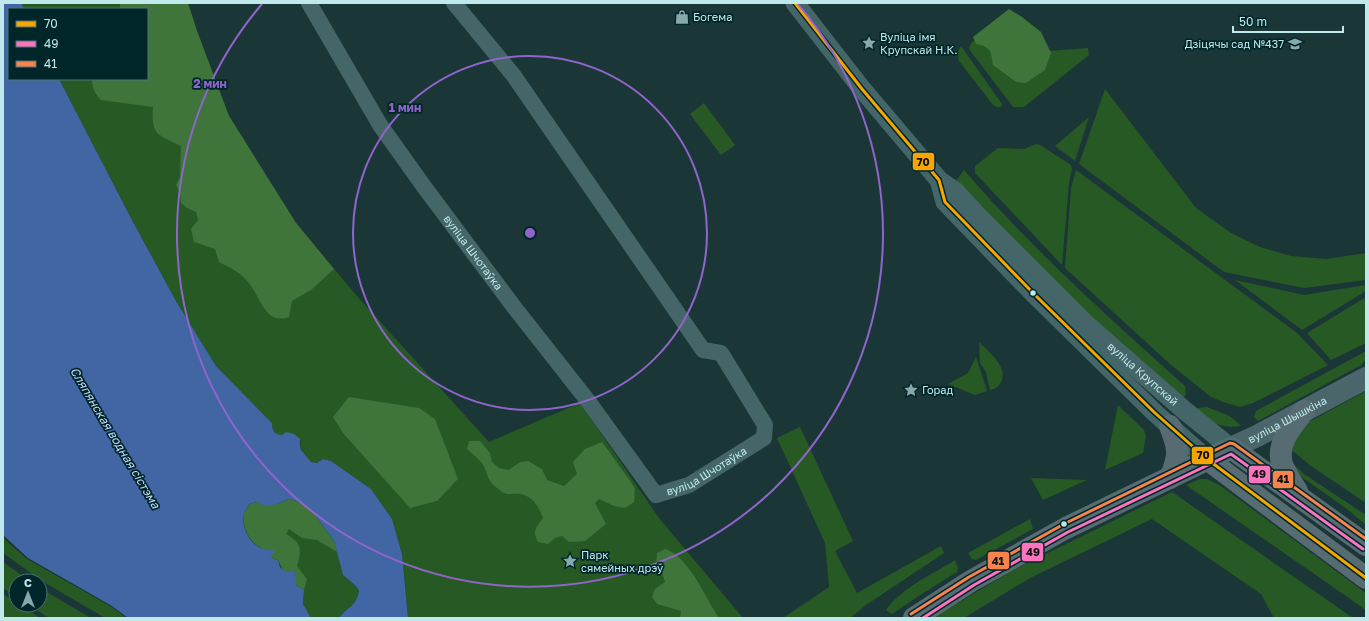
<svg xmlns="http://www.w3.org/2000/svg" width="1369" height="621" font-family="'Golos Text',sans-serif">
<rect width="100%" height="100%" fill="#1b3637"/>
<g fill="#275924">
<path d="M 21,3 L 188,3 L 197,31 L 229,116 L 296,223 L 356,295 L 489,442 L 580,403 L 659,518 L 743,618 L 408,618 L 402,554 L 392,519 L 371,489 L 331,461 L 323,459 L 317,463 L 311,462 C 306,456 298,450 301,441 C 295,440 278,436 274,433 C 272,430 272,426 272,423 L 216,366 L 176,301 L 132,220 L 59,79 L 147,79 L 147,9 L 24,9 Z"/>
<polygon points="1005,15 1048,51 1088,48 1089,55 1024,107 1013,107 969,49 971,43"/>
<polygon points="961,46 1002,104 1001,107 997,107 993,105 959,61 957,53"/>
<polygon points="1105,89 1196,208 1231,233 1260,247 1291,256 1326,259 1366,253 1366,280 1304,288 1224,272 1079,164"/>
<polygon points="704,103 735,145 721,155 690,114"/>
<polygon points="1089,117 1075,161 1055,146"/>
<polygon points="1036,144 1040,145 1071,165 1072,169 1069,183 1062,265 975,173 975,166 998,148 1024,149"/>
<path d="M 964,170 C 1031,248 1108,317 1185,386 L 1186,394 L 1181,401 L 1103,332 L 956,181 Z"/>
<polygon points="1076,170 1297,333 1328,365 1253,403 1240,407 1223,402 1211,397 1170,364 1065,268 1071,188"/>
<polygon points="1235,280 1304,295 1366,285 1366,291 1302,330"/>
<polygon points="1366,297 1366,343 1331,360 1307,333"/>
<path d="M 979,342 C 989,352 1010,368 1000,384 C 997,388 994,389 990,390 L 986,372 L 980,363 Z"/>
<polygon points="1366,351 1366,359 1361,365 1258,421 1254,417 1256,411"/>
<polygon points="976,357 987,391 975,395 948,384 968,373"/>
<polygon points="1366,391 1366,503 1311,466 1288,447 1300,427"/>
<polygon points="1118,405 1144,430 1146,436 1143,453 1105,470"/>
<path d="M 1207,407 C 1223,414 1229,413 1241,426 C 1223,429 1210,422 1194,413 L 1198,408 Z"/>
<polygon points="800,427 853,541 835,551 857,593 941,546 944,553 866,605 850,618 783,618 829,587 825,543 777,438"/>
<polygon points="1291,462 1304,474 1366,515 1366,525 1347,509 1296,473"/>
<polygon points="1031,478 1087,480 1043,500"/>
<polygon points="1200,479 1207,479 1221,486 1366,593 1366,610 1186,485"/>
<polygon points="1172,492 1353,618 1274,618 1261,594 1152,519 1030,578 964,618 933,618 1013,570"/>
<path d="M 244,512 L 334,541 L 343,575 L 356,586 L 359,591 C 355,608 348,606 339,618 L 311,618 L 309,617 L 303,604 L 304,590 Z"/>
<polygon points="1030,519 1033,529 976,560 972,559 968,553"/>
<polygon points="3,538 27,559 112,607 126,618 105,618 42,581 3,553"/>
<path d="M 955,560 L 958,568 L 957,572 L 920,595 L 892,614 L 886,610 C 901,588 933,574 955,560 Z"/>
<polygon points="3,562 30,581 16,581 16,597 3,588"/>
<polygon points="40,588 91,618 49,618 29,605 40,605"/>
<polygon points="3,594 16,602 16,605 20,605 40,618 3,618"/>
</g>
<g fill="#3f743a">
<path d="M 120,3 L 188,3 L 197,31 L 229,116 L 296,223 L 334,269 L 311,290 L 292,301 L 289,317 C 264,326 260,294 247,281 C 240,272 228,267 219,262 L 215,249 L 194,242 L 191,229 L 198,220 L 196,212 L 187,208 L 181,203 L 180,193 L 176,185 L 180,177 L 181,146 C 157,134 151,135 153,107 L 101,100 C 95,94 92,88 92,79 L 147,79 L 147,9 L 120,9 Z"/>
<path d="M 1009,9 L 1022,17 L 1041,32 L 1051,53 L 1045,70 L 1026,83 L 1016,82 L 993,65 C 991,51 991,47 976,44 L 973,37 Z"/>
<polygon points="349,397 419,408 435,419 458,479 437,501 410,508 343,433 333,417"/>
<path d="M 469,441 L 480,441 L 490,453 L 492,462 L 499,468 L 509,470 L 520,462 L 528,461 L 542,469 L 547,480 L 564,486 L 577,474 L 573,462 L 585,449 L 602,442 L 635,488 L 634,502 L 625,508 L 614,506 L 599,499 L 595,503 L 606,524 L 585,541 L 569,542 L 562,536 L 555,538 L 548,544 L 538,542 C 532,531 536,527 543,518 C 539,507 533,496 520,494 C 508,493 507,497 497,488 C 485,479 488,470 481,462 C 477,457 471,453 467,449 Z"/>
<path d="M 289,499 L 300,502 L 313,512 L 334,541 L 337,552 L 317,540 L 302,538 L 289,529 L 286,534 C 302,543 302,549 297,566 L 307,579 L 304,590 C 294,585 282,571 278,560 L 271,558 L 271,555 C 266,550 263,550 258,546 C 248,540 241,524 244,513 C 245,510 248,507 249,504 L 257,502 L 277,504 Z"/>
<path d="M 665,549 C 689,556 706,599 719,618 L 680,618 L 681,611 L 657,604 L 652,597 L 655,589 L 665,582 L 662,573 L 656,566 L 657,553 Z"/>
</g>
<path fill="#4166a3" d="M 3,3 L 21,3 L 24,9 L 9,9 L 9,79 L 59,79 L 132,220 L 176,301 L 216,366 L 272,423 C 272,430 274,435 282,435 L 286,432 L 294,434 L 300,439 L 300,446 L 301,450 L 311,462 L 317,463 L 323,459 L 331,461 L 371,489 L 392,519 L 402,554 L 408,618 L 339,618 C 348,606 355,608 359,591 L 356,586 L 343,575 L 334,541 L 313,512 L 300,502 L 289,499 L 277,504 L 265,506 L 257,502 L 249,504 C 248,507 245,510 244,513 C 241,525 248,541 259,547 C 264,550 269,550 274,550 L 274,553 L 271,555 L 271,558 L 278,560 L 280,567 L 285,571 L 295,572 L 296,585 L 304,590 L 303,604 L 311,618 L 128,618 L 112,606 L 28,558 L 3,535 Z"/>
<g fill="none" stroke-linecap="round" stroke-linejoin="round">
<path stroke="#446668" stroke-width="16" id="s1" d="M 309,3 L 380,125 L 425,188 L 514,307 L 588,401 L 656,495 L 689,485 L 764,438 L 765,425 L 721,353 L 703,350 L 514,76 L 454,3"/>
<g stroke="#446668" stroke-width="19">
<path id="s2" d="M 795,3 L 862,89 L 939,180 L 955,191 L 978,216 L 1086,324 L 1184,410 L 1231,448"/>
<polyline points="939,180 945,202 1033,293 1155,413 1207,459"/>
</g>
<path stroke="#4a666a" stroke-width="22" id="s3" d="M 1231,448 L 1257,436 L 1366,378"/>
<g stroke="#566c72" stroke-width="22">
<polyline points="1207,459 1248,490 1366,578"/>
<path d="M 1170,478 C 1180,455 1179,449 1170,426"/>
<path d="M 1297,491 C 1292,483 1285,473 1282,464 C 1276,443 1292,426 1304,411"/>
<polyline points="914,618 971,581 1066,528 1231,448 1366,545"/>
</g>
<defs>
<polyline id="bus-1" points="795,3 862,89 939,180 945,202 1033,293 1155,413 1207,459 1366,578"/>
<polyline id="bus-2" points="923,618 974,585 1068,532 1231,454 1363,549"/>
<polyline id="bus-3" points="911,614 969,577 1064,524 1230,443 1234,444 1366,539"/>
</defs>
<use href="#bus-1" stroke="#002629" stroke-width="6"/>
<use href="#bus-2" stroke="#002629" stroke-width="6"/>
<use href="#bus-3" stroke="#002629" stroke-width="6"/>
<use href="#bus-1" stroke="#f7a600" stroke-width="3"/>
<use href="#bus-2" stroke="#fc73be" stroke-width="3"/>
<use href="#bus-3" stroke="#f8844c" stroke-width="3"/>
</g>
<g fill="none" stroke="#8f65cc" stroke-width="2">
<circle cx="530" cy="233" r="177"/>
<path d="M798 4A353 353 0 1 1 262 4"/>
</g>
<defs>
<symbol id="shop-bare" viewBox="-9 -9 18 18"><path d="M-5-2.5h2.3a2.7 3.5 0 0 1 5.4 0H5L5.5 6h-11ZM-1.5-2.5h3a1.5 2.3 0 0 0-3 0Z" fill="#86aaac" stroke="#002629" stroke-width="2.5" paint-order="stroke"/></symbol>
<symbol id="sight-bare" viewBox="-9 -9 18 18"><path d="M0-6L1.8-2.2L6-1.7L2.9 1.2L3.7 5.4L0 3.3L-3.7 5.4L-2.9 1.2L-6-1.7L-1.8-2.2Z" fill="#86aaac" stroke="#002629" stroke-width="2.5" paint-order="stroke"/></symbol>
<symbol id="school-bare" viewBox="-9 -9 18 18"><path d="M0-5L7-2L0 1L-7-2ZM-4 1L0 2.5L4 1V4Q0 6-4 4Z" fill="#86aaac" stroke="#002629" stroke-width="2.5" paint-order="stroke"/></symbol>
</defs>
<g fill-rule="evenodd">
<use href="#shop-bare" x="672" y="7" width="20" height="20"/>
<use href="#sight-bare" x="859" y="33" width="20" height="20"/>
<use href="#school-bare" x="1285" y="34" width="20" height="20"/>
<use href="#sight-bare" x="901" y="380" width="20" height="20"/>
<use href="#sight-bare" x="560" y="551" width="20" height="20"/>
</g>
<g fill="#bfe9eb" stroke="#002629" stroke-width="1.5">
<circle cx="1033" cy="293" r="3.5"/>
<circle cx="1064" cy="524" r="3.5"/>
</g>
<g text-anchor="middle" stroke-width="3.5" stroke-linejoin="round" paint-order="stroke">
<g font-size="11" fill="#bfe9eb" stroke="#002629" text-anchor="start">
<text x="693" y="21">Богема</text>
<text x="880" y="41">Вуліца імя<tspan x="880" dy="13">Крупскай Н.К.</tspan></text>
<text x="1284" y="48" text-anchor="end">Дзіцячы сад №437</text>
<text x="922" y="394">Горад</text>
<text x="581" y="559">Парк<tspan x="581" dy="13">сямейных дрэў</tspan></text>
</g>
<g font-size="11" fill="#bfe9eb" stroke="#002629">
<text dy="4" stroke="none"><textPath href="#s1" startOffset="299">вуліца Шчотаўка</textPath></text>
<text dy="4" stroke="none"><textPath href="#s2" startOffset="510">вуліца Крупскай</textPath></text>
<text dy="4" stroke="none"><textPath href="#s3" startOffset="63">вуліца Шышкіна</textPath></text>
<text dy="4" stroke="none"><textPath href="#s1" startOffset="659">вуліца Шчотаўка</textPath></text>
</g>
<g font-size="12" font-style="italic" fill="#c2d8fe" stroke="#002629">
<text transform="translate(115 438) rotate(59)" y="4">Сляпянская водная сістэма</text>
</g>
</g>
<circle cx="530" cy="233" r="6" fill="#8f65cc" stroke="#002629" stroke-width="2"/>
<g font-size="12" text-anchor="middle" font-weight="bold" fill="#8f65cc" stroke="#002629" stroke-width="3.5" stroke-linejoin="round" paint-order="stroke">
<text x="210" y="88">2 мин</text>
<text x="405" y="112">1 мин</text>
</g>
<g stroke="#002629" stroke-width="1.5">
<rect x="912" y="152" width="23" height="19" rx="4" fill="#f7a600"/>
<rect x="1191" y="446" width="23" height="19" rx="4" fill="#f7a600"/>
<rect x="1248" y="465" width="23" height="19" rx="4" fill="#fc73be"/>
<rect x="1272" y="470" width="22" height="19" rx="4" fill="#f8844c"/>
<rect x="1021" y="542" width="23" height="20" rx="4" fill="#fc73be"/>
<rect x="987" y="551" width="23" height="19" rx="4" fill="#f8844c"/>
</g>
<g font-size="11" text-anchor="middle" font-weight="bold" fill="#111">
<text x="923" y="166">70</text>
<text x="1203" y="459">70</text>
<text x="1259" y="478">49</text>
<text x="1283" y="483">41</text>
<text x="1033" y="556">49</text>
<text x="998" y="565">41</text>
</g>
<rect width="1369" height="621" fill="none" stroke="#bfe9eb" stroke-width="8"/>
<rect x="8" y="8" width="140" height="72" fill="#002629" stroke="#4c7477"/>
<rect x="16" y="21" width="20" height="6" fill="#f7a600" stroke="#4c7477"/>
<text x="44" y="28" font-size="12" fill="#bfe9eb">70</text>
<rect x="16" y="41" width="20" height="6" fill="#fc73be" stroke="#4c7477"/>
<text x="44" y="48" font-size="12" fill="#bfe9eb">49</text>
<rect x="16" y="61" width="20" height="6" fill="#f8844c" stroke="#4c7477"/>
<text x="44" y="68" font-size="12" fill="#bfe9eb">41</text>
<g transform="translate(28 593)"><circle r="19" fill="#002629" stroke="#4c7477"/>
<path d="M0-3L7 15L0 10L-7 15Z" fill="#86aaac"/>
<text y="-6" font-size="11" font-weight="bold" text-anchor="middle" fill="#bfe9eb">С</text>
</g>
<path d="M1233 26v6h110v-6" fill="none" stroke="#bfe9eb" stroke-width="2"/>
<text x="1239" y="26" font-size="12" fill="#bfe9eb" stroke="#002629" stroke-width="3" paint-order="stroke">50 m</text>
</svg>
